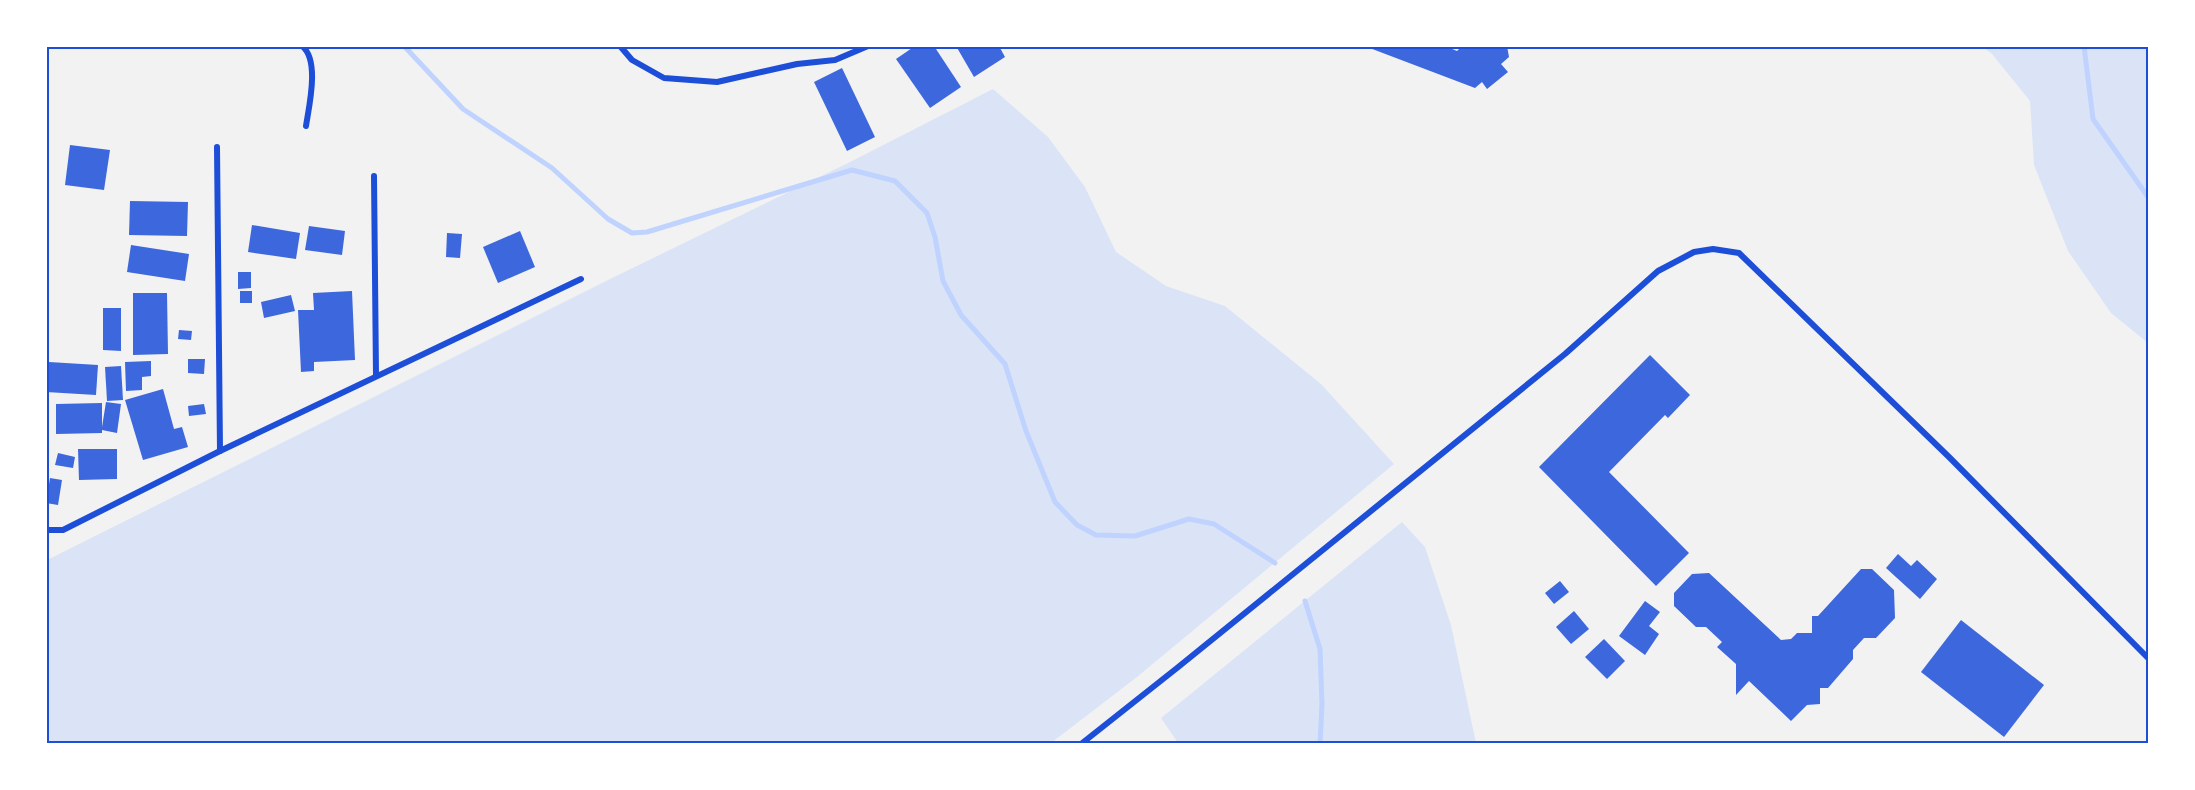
<svg xmlns="http://www.w3.org/2000/svg" width="2195" height="790" font-family="Inter,sans-serif">
<rect width="100%" height="100%" fill="#f2f2f2"/>
<g fill="#dbe4f7">
<polygon points="1983,47 2148,47 2148,343 2111,313 2068,251 2034,165 2030,101 1992,54"/>
<polygon points="993,89 1048,137 1085,187 1116,252 1166,286 1225,306 1321,384 1394,464 1137,677 1051,743 47,743 47,560 608,280 850,162"/>
<polygon points="1402,522 1425,547 1451,625 1476,743 1178,743 1161,718"/>
</g>
<g fill="none" stroke-linecap="round" stroke-linejoin="round">
<g stroke="#bfd3fe" stroke-width="5">
<polyline points="404,46 463,109 552,168 608,219 632,233 647,232 852,170 895,181 927,213 935,237 943,281 961,315 1005,364 1026,431 1055,502 1077,525 1096,535 1135,536 1189,519 1214,524 1275,563"/>
<polyline points="2084,46 2093,119 2148,197"/>
<polyline points="1305,601 1320,649 1322,704 1320,744"/>
</g>
</g>
<g fill="#3d67dc">
<polygon points="915,46 934,46 961,87 930,108 896,59"/>
<polygon points="956,46 999,46 1005,57 974,77"/>
<polygon points="1445,46 1457,51 1462,46 1507,46 1509,57 1501,64 1508,72 1487,89 1482,82 1475,88 1367,47"/>
<polygon points="842,68 875,137 847,151 814,82"/>
<polygon points="70,145 110,150 104,190 65,185"/>
<polygon points="130,201 188,202 187,236 129,235"/>
<polygon points="252,225 300,233 296,259 248,252"/>
<polygon points="309,226 345,231 342,255 305,250"/>
<polygon points="520,231 535,267 498,283 483,247"/>
<polygon points="447,233 462,234 460,258 446,257"/>
<polygon points="131,245 189,254 185,281 127,272"/>
<polygon points="238,272 251,272 251,288 238,289"/>
<rect x="240" y="291" width="12" height="12"/>
<polygon points="352,291 355,360 314,362 314,371 301,372 298,310 314,310 313,293"/>
<polygon points="133,293 167,293 168,354 133,355"/>
<polygon points="291,295 295,311 264,318 261,302"/>
<polygon points="103,308 121,308 121,351 103,350"/>
<polygon points="179,330 192,331 191,340 178,339"/>
<polygon points="1650,355 1690,395 1668,418 1665,415 1609,472 1689,553 1656,586 1539,467"/>
<polygon points="188,359 205,359 204,374 188,373"/>
<polygon points="151,361 151,376 142,377 142,390 126,391 125,362"/>
<polygon points="49,362 98,365 96,395 46,392"/>
<polygon points="121,366 123,400 107,401 105,367"/>
<polygon points="163,389 174,429 182,427 188,447 143,460 125,400"/>
<polygon points="106,402 121,404 117,433 102,430 102,433 56,434 56,404 102,403 102,427"/>
<polygon points="204,404 206,414 189,416 188,406"/>
<polygon points="78,449 117,449 117,479 79,480"/>
<polygon points="58,453 75,457 73,468 55,465"/>
<polygon points="50,478 62,480 58,505 46,503"/>
<polygon points="1898,554 1911,566 1917,560 1937,579 1920,599 1886,568"/>
<polygon points="1861,569 1872,569 1894,590 1895,618 1876,638 1864,638 1853,650 1853,659 1828,688 1820,688 1820,704 1807,705 1791,721 1749,681 1736,695 1736,664 1717,647 1722,642 1706,627 1696,627 1674,606 1674,593 1692,574 1709,573 1781,640 1791,639 1797,633 1812,633 1812,616 1818,616"/>
<polygon points="1560,581 1569,592 1554,604 1545,593"/>
<polygon points="1645,601 1660,612 1649,626 1659,634 1645,655 1619,636"/>
<polygon points="1574,611 1589,629 1571,644 1556,627"/>
<polygon points="1961,620 2044,685 2004,737 1921,672"/>
<polygon points="1604,639 1625,661 1607,679 1585,657"/>
</g>
<g fill="none" stroke-linecap="round" stroke-linejoin="round">
<g stroke="#1d4ed8" stroke-width="6">
<path d="M 302,46 C 320,60 309,106 306,126"/>
<polyline points="620,46 632,60 664,78 717,82 797,64 835,60 868,46"/>
<polyline points="217,147 220,451"/>
<polyline points="374,176 376,376"/>
<polyline points="46,530 63,530 220,451 581,279"/>
<polyline points="1081,744 1177,668 1565,354 1658,271 1694,252 1713,249 1739,253 1949,457 2148,658"/>
</g>
</g>
<rect width="2195" height="790" fill="none" stroke="#ffffff" stroke-width="96"/>
<rect x="48" y="48" width="2099" height="694" fill="none" stroke="#1d4ed8" stroke-width="2"/>
</svg>
